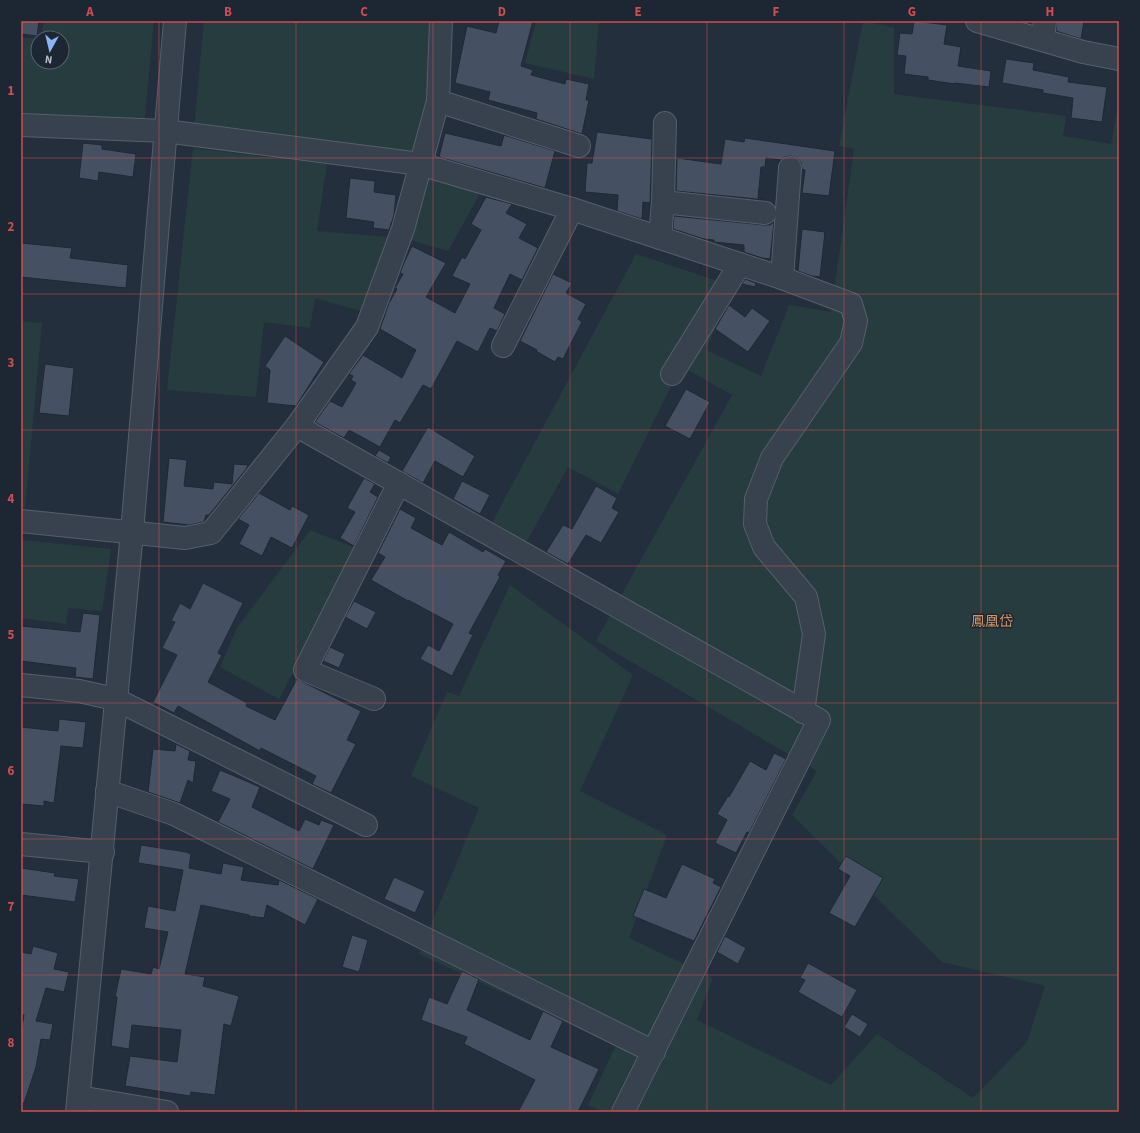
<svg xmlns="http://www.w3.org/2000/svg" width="1140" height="1133" font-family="'Source Sans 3','Noto Sans JP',sans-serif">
<rect width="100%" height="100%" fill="#242f3e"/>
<g fill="#263c3f">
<polygon points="44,21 154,21 144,126 21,117 21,37 38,39 38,62 62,62 62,38 41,38"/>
<polygon points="204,21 435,21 431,101 413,151 194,128"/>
<polygon points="536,21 599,21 594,79 525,63"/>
<polygon points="863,21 894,28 894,94 1066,116 1063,136 1111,144 1119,101 1119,1112 604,1112 588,1105 616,1045 419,954 479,808 411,776 447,692 459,696 510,585 633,675 580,791 667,835 629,938 713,978 697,1020 831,1085 877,1034 973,1098 1027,1042 1045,986 942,962 792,815 817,771 596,641 732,395 681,366 618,494 568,467 517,559 482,541 636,254 733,286 706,350 761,376 789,305 831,312 854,149 839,146"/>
<polygon points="193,148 327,164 317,231 389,237 364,312 315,298 310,328 264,322 256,397 167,390"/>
<polygon points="426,174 482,190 448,251 407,239"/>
<polygon points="21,321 42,323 25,508 21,507"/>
<polygon points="310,530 358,549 279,699 220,667 237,628"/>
<polygon points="21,540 111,549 102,611 68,608 66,624 21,618"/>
</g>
<g fill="#455162" stroke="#1f2835">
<polygon points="21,21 39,21 37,36 21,34"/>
<polygon points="499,21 533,21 521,66 533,70 531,75 565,84 566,79 589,84 586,100 589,100 582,134 536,119 537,113 488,100 490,92 455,83 467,26 496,33"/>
<polygon points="914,21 947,25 944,44 961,47 958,66 991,71 989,87 955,83 955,84 928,80 928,77 904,74 906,56 897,55 900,33 912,34"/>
<polygon points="1057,21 1084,21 1081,39 1056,31"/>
<polygon points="1006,59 1034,63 1033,70 1069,77 1068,82 1107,87 1102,122 1071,118 1073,98 1043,93 1043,90 1002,83"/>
<polygon points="597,132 652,139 650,203 643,202 642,219 617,211 618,195 585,192 587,163 592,163"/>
<polygon points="445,133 501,146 504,135 555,151 545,188 439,157"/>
<polygon points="745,138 835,151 829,196 802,193 805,170 802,169 801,163 797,158 791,156 785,157 781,160 766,158 765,167 761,167 758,198 766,199 766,200 676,191 677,158 721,164 725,139 744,142"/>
<polygon points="83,143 102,145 102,149 136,154 133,177 99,172 98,181 79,178"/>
<polygon points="350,178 375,181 374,192 396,195 394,215 389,230 373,228 374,222 346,218"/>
<polygon points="486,197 512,204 506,213 527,224 519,238 538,248 522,280 510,274 494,308 505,314 497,331 490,328 478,352 457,341 431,389 423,385 400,423 395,420 380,447 349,430 344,438 315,422 330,401 342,407 356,383 351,380 353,376 349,374 363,355 402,378 416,350 380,329 389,303 397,289 395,288 403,274 400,273 404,263 412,246 446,263 426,297 455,313 470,284 452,276 462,257 465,259 481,230 471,224"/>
<polygon points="674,216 764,225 770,225 774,222 770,259 762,258 744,252 744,245 714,242 714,240 704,239 673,229"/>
<polygon points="802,229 825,232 820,277 812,276 798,271"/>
<polygon points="21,243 72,248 70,258 128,265 126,288 21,277"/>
<polygon points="553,274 572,283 566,293 586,304 578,319 582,322 569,347 563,359 558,357 555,362 536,351 537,350 520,341"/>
<polygon points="745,279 756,283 755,287 742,284"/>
<polygon points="729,305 745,317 752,308 770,321 748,352 715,329"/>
<polygon points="285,336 324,362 296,406 267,403 270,370 265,366"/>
<polygon points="45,364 74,368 69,416 39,413"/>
<polygon points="686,389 710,402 690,439 665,426"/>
<polygon points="428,427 475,456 463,477 435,461 423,483 402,471"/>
<polygon points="379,450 391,457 388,463 375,456"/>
<polygon points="169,458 187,460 184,486 213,489 214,482 232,484 234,464 248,465 247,468 209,515 206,515 204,522 189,525 163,522"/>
<polygon points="364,478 375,484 370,492 378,497 354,546 340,538 355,512 347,508"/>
<polygon points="462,481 490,495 480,514 453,499"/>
<polygon points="596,486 617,498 612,508 619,512 601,543 586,535 568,564 546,552 563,525 572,529"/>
<polygon points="259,493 290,510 292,506 309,515 292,548 271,537 262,556 239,544 249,525 238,519"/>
<polygon points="400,509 416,518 411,528 442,545 449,532 483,552 485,549 506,561 498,575 500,577 469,633 473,635 452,676 420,659 428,645 439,651 453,624 408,600 408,601 371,580 385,557 378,553"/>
<polygon points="203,583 243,603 218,653 222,655 208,682 247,703 246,706 275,720 297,679 361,711 347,740 356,744 331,793 312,784 316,776 261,748 260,751 178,706 174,713 153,702 177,655 162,648 175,622 171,621 180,603 190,609"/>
<polygon points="354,601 376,612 367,629 345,617"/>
<polygon points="83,613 100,615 93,679 75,677 76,668 21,661 21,626 80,632"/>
<polygon points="330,647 345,654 339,668 323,661"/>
<polygon points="59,719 86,722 83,748 61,746 54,803 44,801 44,806 21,804 21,727 58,731"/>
<polygon points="176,744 190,751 188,760 196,761 193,783 188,780 180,803 148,792 153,749 175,751"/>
<polygon points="774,753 786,759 749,833 747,832 736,853 715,843 727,820 717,814 728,796 729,797 750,761 766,770"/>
<polygon points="220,770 260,787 252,807 299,831 305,819 319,825 321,820 334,825 313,869 218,822 230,799 211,791"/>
<polygon points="141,845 186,852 191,854 189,868 221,874 223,863 244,867 241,880 278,885 279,880 318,899 305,925 267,905 264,918 249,916 249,915 201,905 185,974 205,977 203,986 239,996 231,1026 224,1024 215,1095 191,1092 190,1096 125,1086 130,1056 177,1062 181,1030 132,1025 129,1049 111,1046 117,997 115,997 121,969 151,974 153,967 159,969 168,932 144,928 148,906 175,911 183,870 138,863"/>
<polygon points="846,856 883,878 855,927 829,913 850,876 838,869"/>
<polygon points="682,864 715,879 713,883 721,887 694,941 633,916 644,889 666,898"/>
<polygon points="21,868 55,873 54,876 79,879 75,902 21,895"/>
<polygon points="394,877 425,891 415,913 384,899"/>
<polygon points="352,935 368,940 359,972 342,967"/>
<polygon points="725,936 746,948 738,964 717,952"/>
<polygon points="33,946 58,953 54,969 69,972 64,992 46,988 36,1021 53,1024 50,1040 41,1039 36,1067 24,1103 21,1102 21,1033 24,1015 21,1014 21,952 31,954"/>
<polygon points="808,963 857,990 842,1017 798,992 805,980 800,978"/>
<polygon points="462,971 479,979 467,1010 530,1040 543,1011 563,1021 551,1047 599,1069 578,1112 518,1112 535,1080 464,1044 467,1037 421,1020 429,997 447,1004"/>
<polygon points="852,1014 868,1024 860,1037 844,1027"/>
</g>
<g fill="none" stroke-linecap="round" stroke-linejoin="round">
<defs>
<g id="minor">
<polyline points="977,21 1083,52 1119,59"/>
<polyline points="1043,40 1045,21"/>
<polyline points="438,101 579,146"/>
<polyline points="21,125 165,131 420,164 572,209 782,278 790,168"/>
<polyline points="663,202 765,213"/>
<polyline points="660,238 663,202 665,123"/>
<polyline points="782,278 851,304 856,321 851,343 772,458 756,499 755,524 764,547 806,597 814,634 803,712"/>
<polyline points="503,346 572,209"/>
<polyline points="672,374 740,264"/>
<polyline points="297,426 819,720 623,1112"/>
<polyline points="21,521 185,538 211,533 297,426 367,327 403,229 438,101 441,21"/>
<polyline points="21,685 79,691 115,699 366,825"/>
<polyline points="374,699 305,670 399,483"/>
<polyline points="107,791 174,814 654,1052"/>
<polyline points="21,844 103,852"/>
<polyline points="79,1097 167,1112"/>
<polyline points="77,1112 132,532 175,21"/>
</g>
</defs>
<use href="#minor" stroke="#565f6c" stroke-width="24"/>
<use href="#minor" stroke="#38414e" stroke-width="22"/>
</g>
<path fill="none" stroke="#ce4d50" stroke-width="1" stroke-opacity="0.55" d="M 159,21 L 159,1112M 296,21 L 296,1112M 433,21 L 433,1112M 570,21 L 570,1112M 707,21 L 707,1112M 844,21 L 844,1112M 981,21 L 981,1112M 21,158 L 1119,158M 21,294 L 1119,294M 21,430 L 1119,430M 21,566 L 1119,566M 21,703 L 1119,703M 21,839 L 1119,839M 21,975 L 1119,975"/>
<g text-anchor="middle" stroke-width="3" stroke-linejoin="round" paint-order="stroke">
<g font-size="14" fill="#d59563" stroke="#1d2633">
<text x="992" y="626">鳳凰岱</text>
</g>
</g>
<rect width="1140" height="1133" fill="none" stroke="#1d2633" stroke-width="44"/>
<g transform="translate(50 50) rotate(188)"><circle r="19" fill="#1d2633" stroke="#59626f"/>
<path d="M0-3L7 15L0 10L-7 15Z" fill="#8ab4f8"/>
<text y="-6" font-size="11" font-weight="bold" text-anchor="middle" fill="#b4bcc9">N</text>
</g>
<rect x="22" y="22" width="1096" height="1089" fill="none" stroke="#ce4d50" stroke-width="1.5"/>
<g font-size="13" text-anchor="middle" font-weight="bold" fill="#ce4d50">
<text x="90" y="16">A</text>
<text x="228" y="16">B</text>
<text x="364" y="16">C</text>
<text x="502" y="16">D</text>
<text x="638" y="16">E</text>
<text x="776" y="16">F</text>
<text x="912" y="16">G</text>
<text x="1050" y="16">H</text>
<text x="11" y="95">1</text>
<text x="11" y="231">2</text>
<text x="11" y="367">3</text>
<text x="11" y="503">4</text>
<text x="11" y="639">5</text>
<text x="11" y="775">6</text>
<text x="11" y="911">7</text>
<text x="11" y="1047">8</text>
</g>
</svg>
